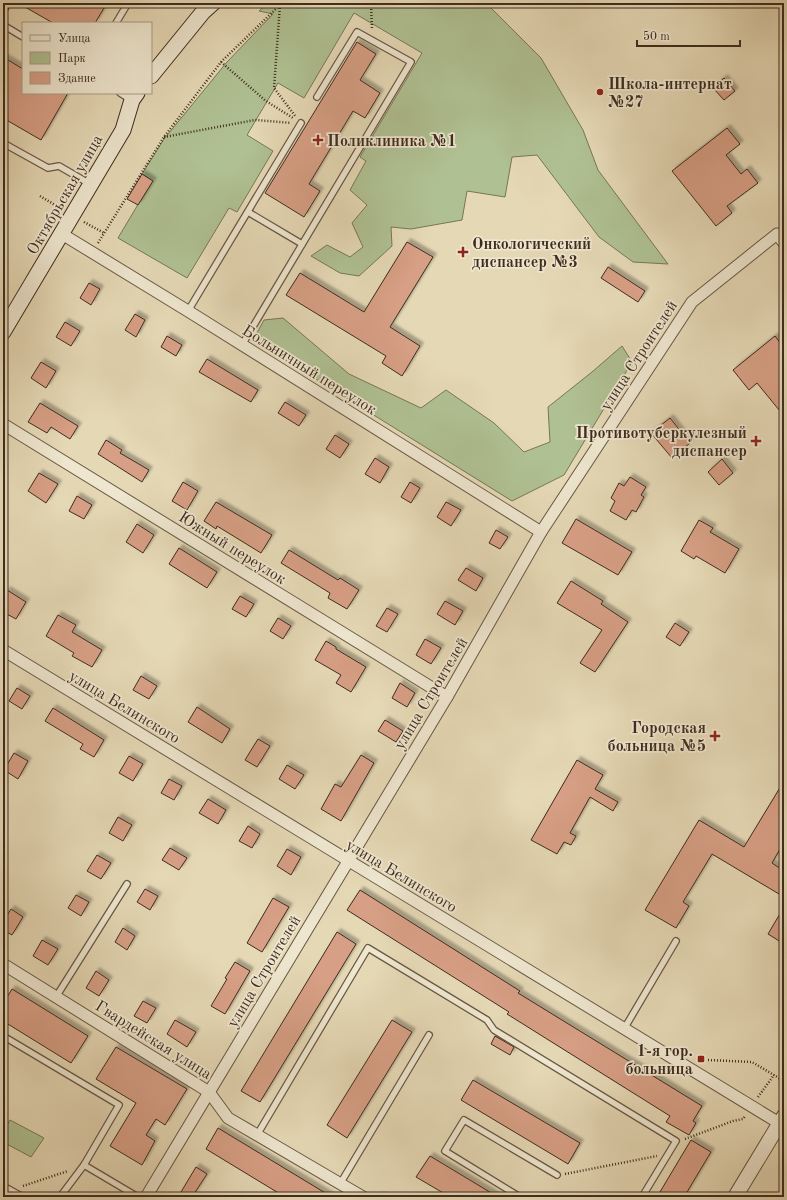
<svg xmlns="http://www.w3.org/2000/svg" width="787" height="1200" font-family="'Old Standard TT',serif">
<defs>
<filter id="shadow"><feDropShadow dx="3.5" dy="-3.5" stdDeviation="1" flood-color="#0004"/></filter>
</defs>
<rect width="100%" height="100%" fill="#e5d8b5"/>
<filter id="stains"><feTurbulence type="fractalNoise" baseFrequency=".005" numOctaves="4"/><feColorMatrix values="0 0 0 0 .2 0 0 0 0 .09 0 0 0 0 .02 0 0 0 .5 -.17"/></filter>
<radialGradient id="worn" r=".72"><stop offset=".6" stop-color="#630" stop-opacity="0"/><stop offset="1" stop-color="#630" stop-opacity=".3"/></radialGradient>
<g fill="#afc092" stroke="#777658">
<polygon points="268,3 486,3 541,58 583,130 598,170 668,264 633,262 599,237 537,155 512,157 505,197 467,191 462,220 411,229 391,227 392,246 359,276 340,273 311,256 327,245 350,257 363,247 352,223 367,205 350,190 366,161 360,157 422,53 354,13 304,98 278,83 247,135 273,151 237,212 229,208 187,278 118,238 152,181 142,174 164,139 227,62 273,14 259,11"/>
<polygon points="283,318 349,374 421,408 446,390 494,423 524,452 550,442 548,407 592,372 622,346 632,362 564,475 512,501 253,340 264,320"/>
<polygon points="10,1120 44,1138 31,1157 3,1142 3,1132"/>
</g>
<g fill="#d79f85" stroke="#3f2c1e" filter="url(#shadow)">
<polygon points="18,3 107,3 95,23 53,23"/>
<polygon points="357,42 376,54 360,80 380,93 365,118 353,111 309,184 320,191 304,217 265,193"/>
<polygon points="3,57 23,69 23,93 68,93 41,140 3,118"/>
<polygon points="724,78 735,91 724,100 713,88"/>
<polygon points="727,128 740,144 726,155 741,174 747,169 758,183 727,206 732,213 716,226 672,171"/>
<polygon points="142,174 153,181 138,205 127,199"/>
<polygon points="407,242 433,257 390,327 420,346 402,376 382,363 386,356 286,295 300,273 364,312"/>
<polygon points="608,267 645,291 638,302 601,278"/>
<polygon points="89,283 100,289 91,305 80,298"/>
<polygon points="135,314 145,320 136,337 125,330"/>
<polygon points="65,322 80,331 71,346 56,337"/>
<polygon points="167,336 182,345 176,356 161,347"/>
<polygon points="775,336 784,348 784,416 757,383 749,390 733,370"/>
<polygon points="207,359 258,390 251,402 199,372"/>
<polygon points="41,362 56,371 46,388 31,378"/>
<polygon points="285,402 306,415 299,426 278,413"/>
<polygon points="40,403 78,426 70,439 51,427 47,433 28,422"/>
<polygon points="670,418 690,443 672,458 651,433"/>
<polygon points="335,435 349,444 340,458 326,449"/>
<polygon points="106,440 122,450 120,453 149,470 142,482 98,454"/>
<polygon points="375,458 389,467 380,483 365,474"/>
<polygon points="722,459 733,473 719,485 708,472"/>
<polygon points="39,473 58,484 46,503 28,491"/>
<polygon points="630,477 646,487 641,495 644,497 636,512 632,510 626,520 610,511 615,501 611,498 619,483 624,486"/>
<polygon points="183,482 198,491 187,510 172,501"/>
<polygon points="410,482 420,488 411,503 401,497"/>
<polygon points="77,496 92,505 84,519 69,511"/>
<polygon points="216,502 272,535 261,553 217,526 216,529 204,521"/>
<polygon points="446,502 461,510 451,526 437,517"/>
<polygon points="576,519 632,552 618,575 562,543"/>
<polygon points="699,520 713,528 710,532 739,549 725,573 696,556 694,559 681,551"/>
<polygon points="137,524 154,535 143,553 126,542"/>
<polygon points="496,530 508,537 500,549 489,543"/>
<polygon points="179,548 217,572 207,588 169,564"/>
<polygon points="289,550 338,580 340,578 359,590 347,609 328,598 330,593 281,563"/>
<polygon points="466,568 483,578 476,591 458,580"/>
<polygon points="571,581 603,601 601,604 628,622 595,672 580,663 602,630 557,603"/>
<polygon points="7,590 26,602 16,619 3,612 3,597"/>
<polygon points="240,596 254,604 246,617 232,609"/>
<polygon points="445,601 463,611 455,625 437,614"/>
<polygon points="387,608 398,614 387,632 376,626"/>
<polygon points="58,615 76,625 72,632 102,650 92,667 72,656 74,653 46,636"/>
<polygon points="278,618 291,626 283,639 270,631"/>
<polygon points="675,623 689,632 680,646 666,637"/>
<polygon points="425,639 441,648 431,664 416,655"/>
<polygon points="326,641 336,647 336,649 366,667 351,692 336,683 341,675 315,660"/>
<polygon points="141,676 157,686 149,699 133,690"/>
<polygon points="400,683 415,693 407,707 392,698"/>
<polygon points="17,688 30,696 22,709 9,701"/>
<polygon points="197,707 230,729 222,743 188,722"/>
<polygon points="53,708 104,740 94,757 80,749 83,744 45,721"/>
<polygon points="385,720 403,731 396,742 378,731"/>
<polygon points="258,739 270,746 257,767 245,760"/>
<polygon points="14,753 28,761 18,779 4,770"/>
<polygon points="361,755 374,763 341,821 321,809 335,784 341,787"/>
<polygon points="129,756 143,764 133,781 119,773"/>
<polygon points="577,760 603,775 595,789 618,802 613,811 590,797 570,833 576,836 571,845 564,842 557,854 531,840"/>
<polygon points="287,765 304,775 295,789 279,779"/>
<polygon points="169,779 182,786 174,800 161,793"/>
<polygon points="784,781 784,842 772,863 784,871 784,897 712,854 683,902 689,906 676,928 645,910 699,820 744,847"/>
<polygon points="208,799 226,810 218,824 199,813"/>
<polygon points="118,817 132,825 123,841 109,833"/>
<polygon points="248,826 260,834 252,848 239,841"/>
<polygon points="170,848 187,858 179,870 162,860"/>
<polygon points="287,849 301,857 291,875 277,866"/>
<polygon points="97,855 111,863 101,879 87,871"/>
<polygon points="145,889 158,896 150,910 137,902"/>
<polygon points="360,890 520,991 518,993 702,1106 693,1121 696,1123 689,1135 666,1122 670,1116 507,1014 509,1012 347,910"/>
<polygon points="76,895 89,902 81,916 68,908"/>
<polygon points="273,898 289,907 262,952 247,943"/>
<polygon points="784,907 784,944 768,934"/>
<polygon points="11,909 23,917 12,935 3,930 3,922"/>
<polygon points="123,928 135,936 127,950 115,942"/>
<polygon points="337,932 356,944 260,1102 241,1091"/>
<polygon points="42,940 58,949 48,965 33,956"/>
<polygon points="235,962 250,971 225,1014 211,1006 227,979 225,978"/>
<polygon points="96,971 109,980 99,996 86,988"/>
<polygon points="12,989 88,1036 71,1063 3,1021 3,1004"/>
<polygon points="143,1001 156,1008 147,1023 134,1016"/>
<polygon points="175,1020 196,1032 187,1047 167,1034"/>
<polygon points="392,1020 412,1032 347,1138 327,1125"/>
<polygon points="495,1036 514,1047 510,1055 491,1044"/>
<polygon points="116,1047 187,1089 165,1125 156,1119 146,1135 155,1141 142,1165 110,1146 136,1103 96,1079"/>
<polygon points="473,1080 580,1143 568,1164 461,1100"/>
<polygon points="218,1128 332,1197 285,1197 206,1149"/>
<polygon points="691,1140 711,1152 684,1197 657,1197"/>
<polygon points="430,1156 498,1197 450,1197 416,1177"/>
<polygon points="196,1167 207,1174 192,1197 178,1197"/>
</g>
<g fill="none" stroke-linecap="round" stroke-linejoin="round">
<defs>
<g id="service">
<polyline points="3,12 8,3"/>
<polyline points="116,23 128,3"/>
<polyline points="3,25 23,37"/>
<polyline points="120,93 131,100"/>
<polyline points="3,143 48,168 59,166 90,184"/>
<polyline points="248,212 302,244"/>
<polyline points="188,311 301,123"/>
<polyline points="242,345 411,62 357,32 317,97"/>
<polyline points="56,997 127,884"/>
<polyline points="624,1029 676,941"/>
<polyline points="3,1036 119,1105 84,1165 60,1197"/>
<polyline points="257,1135 368,948 487,1020 494,1030 676,1141 642,1197"/>
<polyline points="84,1165 138,1197"/>
<polyline points="340,1184 429,1035"/>
<polyline points="3,1186 23,1197"/>
<polyline points="520,1197 445,1151 464,1120 557,1175"/>
</g>
<g id="minor">
<polyline points="62,234 188,311 541,532"/>
<polyline points="3,424 447,697"/>
<polyline points="3,650 784,1126"/>
<polyline points="3,964 209,1092 228,1118 363,1197"/>
<polyline points="146,1197 447,697 541,532 692,302 777,234 784,243"/>
</g>
<polyline id="tertiary" points="735,1197 784,1116"/>
<g id="secondary">
<polyline points="151,76 203,12 213,3"/>
<polyline points="3,332 123,130 132,100 137,93"/>
</g>
</defs>
<use href="#service" stroke="#685744" stroke-width="8"/>
<use href="#minor" stroke="#685744" stroke-width="13"/>
<use href="#tertiary" stroke="#685744" stroke-width="16"/>
<use href="#secondary" stroke="#3f2c1e" stroke-width="17"/>
<g stroke="#3f2c1e" stroke-width="2.5" stroke-dasharray="1 2" stroke-linecap="butt">
<polyline points="371,3 372,30"/>
<polyline points="280,5 274,88 296,117"/>
<polyline points="221,62 266,101 293,118"/>
<polyline points="164,137 255,120 291,123"/>
<polyline points="40,196 60,208"/>
<polyline points="84,222 104,233"/>
<polyline points="98,243 164,137 221,62 282,3"/>
<polyline points="708,1060 752,1062 784,1081"/>
<polyline points="758,1097 774,1075"/>
<polyline points="685,1139 733,1121 743,1119 745,1116"/>
<polyline points="565,1174 657,1156"/>
<polyline points="23,1186 68,1171"/>
<polyline points="378,1197 384,1192 392,1197"/>
<polyline points="780,1197 784,1190"/>
</g>
<use href="#service" stroke="#eee6cf" stroke-width="5.5"/>
<use href="#minor" stroke="#eee6cf" stroke-width="11"/>
<use href="#tertiary" stroke="#eee6cf" stroke-width="14"/>
<use href="#secondary" stroke="#eee6cf" stroke-width="15"/>
</g>
<g fill="#8f2418" stroke="#eee6cf" stroke-width="1.5">
<circle cx="600" cy="92" r="4"/>
<path d="M316 134h4v4h4v4h-4v4h-4v-4h-4v-4h4z"/>
<path d="M461 246h4v4h4v4h-4v4h-4v-4h-4v-4h4z"/>
<path d="M754 435h4v4h4v4h-4v4h-4v-4h-4v-4h4z"/>
<path d="M713 730h4v4h4v4h-4v4h-4v-4h-4v-4h4z"/>
<rect x="697" y="1055" width="8" height="8" rx="2"/>
</g>
<g text-anchor="middle" stroke-width="3.5" stroke-linejoin="round" paint-order="stroke">
<g font-size="16" font-weight="bold" fill="#3f2c1e" stroke="#eee6cf" text-anchor="start">
<text x="608" y="89">Школа-интернат<tspan x="608" dy="18">№27</tspan></text>
<text x="327" y="146">Поликлиника №1</text>
<text x="472" y="249">Онкологический<tspan x="472" dy="18">диспансер №3</tspan></text>
<text x="747" y="438" text-anchor="end">Противотуберкулезный<tspan x="747" dy="18">диспансер</tspan></text>
<text x="706" y="733" text-anchor="end">Городская<tspan x="706" dy="18">больница №5</tspan></text>
<text x="693" y="1056" text-anchor="end">1-я гор.<tspan x="693" dy="18">больница</tspan></text>
</g>
<g font-size="16" fill="#3f2c1e" stroke="#eee6cf">
<text transform="translate(64 194) rotate(-60)" y="6">Октябрьская улица</text>
<text transform="translate(638 355) rotate(-57)" y="6">улица Строителей</text>
<text transform="translate(310 369) rotate(32)" y="6">Больничный переулок</text>
<text transform="translate(233 547) rotate(32)" y="6">Южный переулок</text>
<text transform="translate(430 693) rotate(-59)" y="6">улица Строителей</text>
<text transform="translate(125 706) rotate(31)" y="6">улица Белинского</text>
<text transform="translate(402 875) rotate(31)" y="6">улица Белинского</text>
<text transform="translate(263 971) rotate(-59)" y="6">улица Строителей</text>
<text transform="translate(154 1039) rotate(32)" y="6">Гвардейская улица</text>
</g>
</g>
<rect width="787" height="1200" fill="none" stroke="#e5d8b5" stroke-width="16"/>
<rect x="4" y="4" width="779" height="1192" fill="none" stroke="#3f2c1e" stroke-width="2"/>
<rect x="8" y="8" width="771" height="1184" fill="none" stroke="#3f2c1e"/>
<rect x="22" y="22" width="130" height="72" fill="#eee6cf" stroke="#a89c88"/>
<rect x="30" y="35" width="20" height="6" fill="#eee6cf" stroke="#a89c88"/>
<text x="58" y="42" font-size="12" fill="#3f2c1e">Улица</text>
<rect x="30" y="52" width="20" height="12" fill="#afc092" stroke="#a89c88"/>
<text x="58" y="62" font-size="12" fill="#3f2c1e">Парк</text>
<rect x="30" y="72" width="20" height="12" fill="#d79f85" stroke="#a89c88"/>
<text x="58" y="82" font-size="12" fill="#3f2c1e">Здание</text>
<path d="M637 40v6h103v-6" fill="none" stroke="#3f2c1e" stroke-width="2"/>
<text x="643" y="40" font-size="12" fill="#3f2c1e" stroke="#eee6cf" stroke-width="3" paint-order="stroke">50 m</text>
<rect width="100%" height="100%" filter="url(#stains)"/>
<rect width="100%" height="100%" fill="url(#worn)"/>
</svg>
